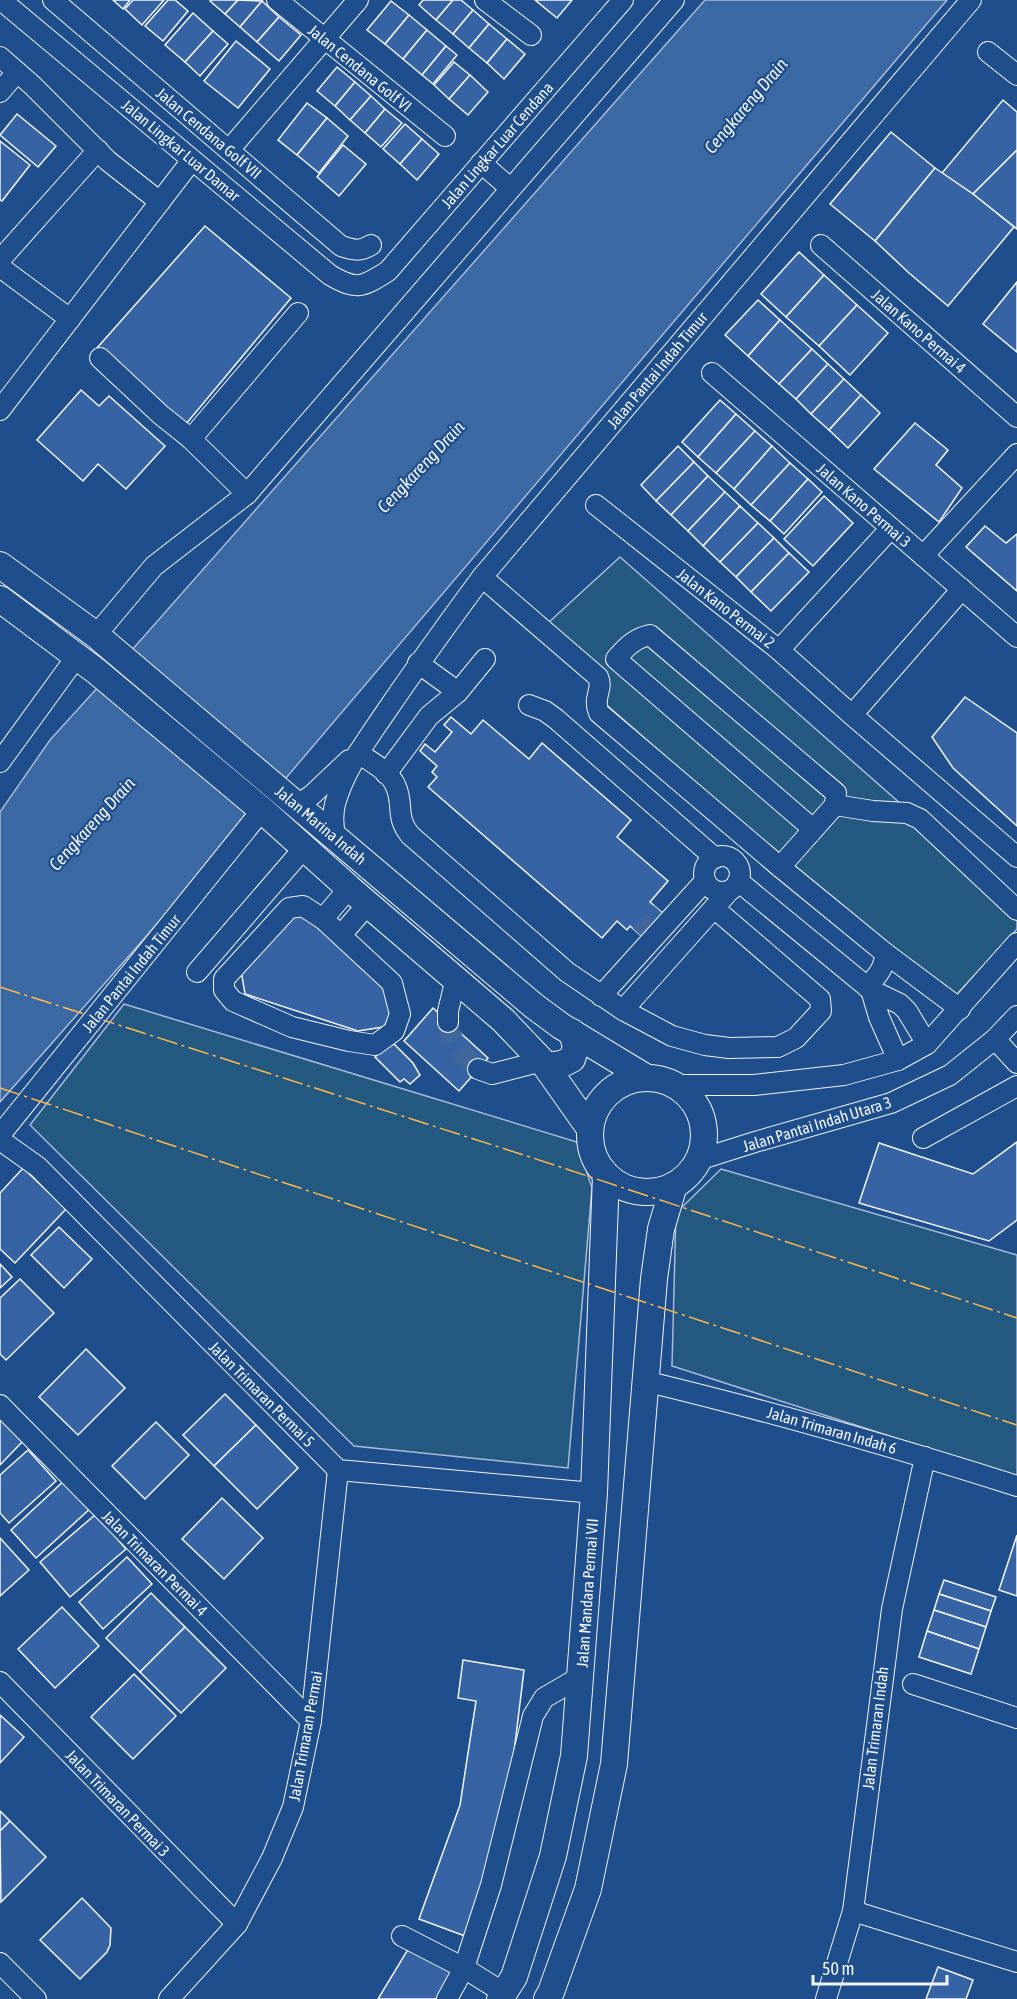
<svg xmlns="http://www.w3.org/2000/svg" width="1017" height="1999" font-family="'Asap Condensed',sans-serif">
<rect width="100%" height="100%" fill="#1f4e8c"/>
<g fill="#245a82" stroke="#a8bbd7" stroke-width="1.5">
<polygon points="620,557 1017,906 1017,929 948,1004 601,700 607,679 548,623"/>
<polygon points="124,1004 577,1142 592,1188 568,1468 354,1446 30,1125"/>
<polygon points="721,1169 1017,1255 1017,1477 672,1366 676,1213"/>
</g>
<polygon fill="#3b69a3" stroke="#a8bbd7" stroke-width="1.5" points="705,0 947,0 286,778 0,1102 0,812 50,740 139,642"/>
<g fill="#3563a3" stroke="#f2f6ff" stroke-width="1.5">
<polygon points="113,0 130,0 123,9"/>
<polygon points="133,0 164,0 142,25 125,9"/>
<polygon points="168,0 175,0 188,11 163,41 145,26"/>
<polygon points="211,0 238,0 225,14 210,1"/>
<polygon points="238,0 262,1 240,27 225,14"/>
<polygon points="423,0 453,0 436,20 419,5"/>
<polygon points="453,0 461,0 473,10 453,34 436,20"/>
<polygon points="535,0 572,0 557,18"/>
<polygon points="262,1 279,17 257,42 240,27"/>
<polygon points="391,1 409,15 385,44 367,30"/>
<polygon points="473,10 489,24 469,48 453,34"/>
<polygon points="193,13 213,31 185,62 165,45"/>
<polygon points="409,15 427,30 403,59 385,44"/>
<polygon points="279,17 301,35 279,61 257,42"/>
<polygon points="489,24 507,39 487,63 469,48"/>
<polygon points="427,30 446,46 422,75 403,59"/>
<polygon points="213,31 228,44 200,76 185,62"/>
<polygon points="507,39 525,54 504,79 487,63"/>
<polygon points="236,41 270,69 238,108 204,81"/>
<polygon points="446,46 457,55 433,84 422,75"/>
<polygon points="454,62 470,75 449,99 434,85"/>
<polygon points="337,67 355,82 335,106 317,91"/>
<polygon points="470,75 488,92 468,115 449,99"/>
<polygon points="355,82 371,96 350,120 335,106"/>
<polygon points="371,96 385,109 365,133 350,120"/>
<polygon points="1003,100 1017,112 1017,150 973,194 942,173"/>
<polygon points="307,103 327,118 297,155 278,140"/>
<polygon points="385,109 402,123 381,147 365,133"/>
<polygon points="17,114 56,146 38,167 0,135"/>
<polygon points="327,118 348,136 319,173 297,155"/>
<polygon points="405,124 422,139 400,164 383,149"/>
<polygon points="891,132 935,168 875,241 830,204"/>
<polygon points="422,139 439,154 417,180 400,164"/>
<polygon points="0,141 30,165 2,201 0,200"/>
<polygon points="343,145 366,164 339,196 317,177"/>
<polygon points="1017,150 1017,229 973,194"/>
<polygon points="935,168 973,194 1014,227 948,306 909,273 875,241"/>
<polygon points="205,226 291,298 186,424 97,348"/>
<polygon points="799,252 824,275 786,317 761,294"/>
<polygon points="824,275 857,305 819,346 786,317"/>
<polygon points="1017,282 1017,352 983,324"/>
<polygon points="758,300 780,320 748,356 725,335"/>
<polygon points="857,305 888,333 850,375 819,346"/>
<polygon points="780,320 812,349 779,384 748,356"/>
<polygon points="812,349 828,364 796,399 779,384"/>
<polygon points="828,364 844,379 811,414 796,399"/>
<polygon points="844,379 861,395 829,430 811,414"/>
<polygon points="81,390 99,406 109,396 165,446 126,489 98,464 83,481 37,440"/>
<polygon points="861,395 880,413 848,448 829,430"/>
<polygon points="720,400 736,414 698,457 682,442"/>
<polygon points="736,414 755,431 716,473 698,457"/>
<polygon points="915,423 948,450 936,465 962,488 939,522 874,469"/>
<polygon points="755,431 772,446 734,489 716,473"/>
<polygon points="678,446 694,462 656,501 641,485"/>
<polygon points="772,446 790,463 751,505 734,489"/>
<polygon points="694,462 708,476 671,515 656,501"/>
<polygon points="790,463 808,479 770,521 751,505"/>
<polygon points="708,476 725,492 688,531 671,515"/>
<polygon points="808,479 822,492 784,534 770,521"/>
<polygon points="725,492 740,506 703,546 688,531"/>
<polygon points="824,496 853,523 813,566 784,539"/>
<polygon points="740,506 758,523 720,562 703,546"/>
<polygon points="758,523 774,538 736,577 720,562"/>
<polygon points="985,526 1006,543 1017,534 1017,591 966,547"/>
<polygon points="774,538 789,553 751,592 736,577"/>
<polygon points="789,553 809,572 771,611 751,592"/>
<polygon points="965,697 1017,733 1017,826 953,768 932,737"/>
<polygon points="451,717 471,734 483,720 529,759 542,743 631,820 617,837 668,881 650,902 667,917 647,941 630,926 627,930 617,921 602,938 428,787 437,777 432,772 437,766 420,751 425,744 435,752 452,732 444,725"/>
<polygon points="303,914 329,930 390,996 396,1010 383,1027 358,1031 245,994 240,965 282,922"/>
<polygon points="433,1008 488,1058 459,1091 404,1041"/>
<polygon points="392,1042 413,1063 420,1075 410,1084 404,1079 400,1082 375,1057"/>
<polygon points="1017,1142 1017,1220 989,1241 859,1203 879,1143 973,1174"/>
<polygon points="23,1168 66,1209 15,1263 0,1249 0,1193"/>
<polygon points="59,1227 92,1259 64,1288 31,1255"/>
<polygon points="0,1264 12,1277 0,1288"/>
<polygon points="20,1279 54,1313 6,1360 0,1354 0,1298"/>
<polygon points="86,1349 125,1388 78,1435 39,1397"/>
<polygon points="225,1394 256,1425 214,1466 183,1435"/>
<polygon points="0,1418 23,1441 0,1465"/>
<polygon points="156,1422 189,1455 145,1499 112,1466"/>
<polygon points="256,1425 298,1468 257,1509 214,1466"/>
<polygon points="28,1450 56,1481 9,1523 0,1513 0,1475"/>
<polygon points="66,1479 92,1507 36,1558 11,1530"/>
<polygon points="222,1498 263,1538 224,1579 182,1539"/>
<polygon points="96,1514 126,1549 70,1597 40,1562"/>
<polygon points="1017,1535 1017,1596 999,1590"/>
<polygon points="0,1538 29,1570 0,1596"/>
<polygon points="127,1557 152,1584 103,1629 79,1602"/>
<polygon points="944,1580 996,1597 991,1611 939,1594"/>
<polygon points="151,1593 185,1627 140,1672 106,1638"/>
<polygon points="939,1594 991,1611 986,1627 934,1610"/>
<polygon points="62,1607 99,1646 55,1688 18,1649"/>
<polygon points="934,1610 986,1627 979,1649 927,1631"/>
<polygon points="185,1627 226,1668 181,1713 140,1672"/>
<polygon points="927,1631 979,1649 971,1674 919,1657"/>
<polygon points="463,1660 524,1670 506,1818 465,1936 419,1919 460,1805 476,1701 458,1698"/>
<polygon points="134,1674 176,1716 133,1759 91,1717"/>
<polygon points="0,1715 24,1737 0,1763"/>
<polygon points="0,1811 10,1821 0,1831"/>
<polygon points="10,1821 46,1857 1,1902 0,1831"/>
<polygon points="82,1898 111,1928 110,1945 107,1952 80,1979 40,1940"/>
<polygon points="410,1946 453,1971 436,1999 378,1999"/>
<polygon points="938,1967 973,1980 966,1999 926,1999"/>
</g>
<g fill="none" stroke-linecap="round" stroke-linejoin="round">
<g stroke="#3f679d" stroke-width="20" stroke-dasharray="20 10" stroke-linecap="butt">
<polyline points="640,935 661,912"/>
<path d="M 448,1022 C 450,1043 464,1055 478,1069"/>
</g>
<defs>
<g id="minor">
<path d="M 1,0 L 330,275 C 357,291 363,287 388,271 L 623,0"/>
<path d="M 53,0 L 341,246 C 353,250 360,252 371,245"/>
<polyline points="277,0 445,136"/>
<polyline points="485,0 531,35"/>
<polyline points="988,52 1017,75"/>
<polyline points="0,57 32,85 108,161 160,202"/>
<polyline points="0,92 17,72"/>
<polyline points="229,150 358,0"/>
<polyline points="481,163 510,188"/>
<polyline points="821,245 1017,417"/>
<polyline points="0,260 98,150"/>
<polyline points="0,267 70,319"/>
<polyline points="100,358 161,415 191,439 247,494"/>
<polyline points="712,373 1017,637"/>
<polyline points="0,410 192,160"/>
<polyline points="191,439 298,313"/>
<polyline points="596,505 779,650 852,715 1017,857"/>
<polyline points="923,556 1017,454"/>
<path d="M 482,577 L 598,677 C 604,689 592,697 599,713 L 780,867 L 885,953 C 885,968 877,976 867,987"/>
<polyline points="96,635 154,566 247,494 674,0"/>
<polyline points="779,650 891,528"/>
<polyline points="418,663 458,692"/>
<polyline points="529,705 545,711 556,719 715,858"/>
<polyline points="852,715 962,589"/>
<path d="M 358,753 C 371,762 391,772 396,787 C 404,805 395,816 410,835 L 567,972 L 623,1010 L 672,1036 L 705,1045 L 729,1048 L 778,1047 L 796,1038 L 821,1011 L 820,999 L 714,908"/>
<polyline points="0,762 77,656"/>
<polyline points="386,774 429,716 458,692 485,659"/>
<polyline points="297,805 312,795 349,760"/>
<polyline points="835,805 873,811 907,813 920,819 1017,910"/>
<path d="M 335,836 C 333,825 332,816 335,804 C 344,771 364,744 383,716 C 415,669 448,623 482,577 L 971,0"/>
<circle cx="722" cy="874" r="18"/>
<path d="M 780,867 L 835,805 L 836,793 L 650,635 C 635,638 626,647 616,659 L 813,829"/>
<polyline points="738,881 871,990 900,1004 907,1011 927,1044"/>
<polygon points="303,906 323,919 392,983 400,1014 394,1031 375,1045 349,1041 292,1027 233,1001 224,990 224,979 289,908"/>
<polyline points="323,919 349,888"/>
<polyline points="341,935 368,904"/>
<polyline points="885,953 960,1009"/>
<polyline points="197,972 304,848"/>
<polyline points="871,990 879,1017 898,1060"/>
<polyline points="601,996 705,881"/>
<polyline points="623,1010 729,891"/>
<polyline points="448,1022 448,1011 456,978"/>
<polyline points="995,1039 1017,1063"/>
<polyline points="478,1069 492,1074 542,1061"/>
<polyline points="674,1085 754,1085 844,1075 898,1060 927,1044 1017,943"/>
<polyline points="0,1135 262,810"/>
<polyline points="923,1138 1017,1086"/>
<polyline points="0,1140 38,1167 338,1470 594,1493"/>
<polyline points="698,1160 755,1142 891,1103 950,1075 995,1039 1017,1016"/>
<path d="M 644,1381 C 770,1411 894,1447 1017,1486"/>
<polyline points="0,1405 311,1721"/>
<polyline points="0,1682 237,1924"/>
<polyline points="913,1684 1017,1718"/>
<polyline points="853,1911 1017,1962"/>
<polyline points="402,1936 464,1968 504,1993"/>
<polyline points="0,1963 36,1999"/>
<polyline points="169,1999 237,1924 272,1858 293,1807 311,1721 338,1470"/>
<polyline points="447,1999 464,1968 491,1885 533,1716 544,1698 580,1677"/>
<polyline points="826,1999 853,1911 892,1609 925,1457"/>
</g>
<g id="major">
<polyline points="0,565 96,635 534,1006 561,1026 647,1078"/>
<polyline points="0,599 96,671 262,810 349,888 503,1020 542,1061 590,1129"/>
<polyline points="546,1066 562,1064 572,1059 576,1047 572,1032"/>
<circle cx="647" cy="1135" r="57"/>
<polyline points="500,1999 514,1977 553,1856 574,1756 594,1493 606,1175"/>
<polyline points="547,1999 551,1992 588,1889 614,1764 654,1279 661,1229 674,1185"/>
</g>
</defs>
<use href="#minor" stroke="#f2f6ff" stroke-width="22"/>
<use href="#major" stroke="#f2f6ff" stroke-width="28"/>
<use href="#minor" stroke="#1f4e8c" stroke-width="20"/>
<use href="#major" stroke="#1f4e8c" stroke-width="26"/>
<g stroke="#ffb74d" stroke-width="1.5" stroke-dasharray="21 4.5 3 4.5" stroke-linecap="butt">
<polyline points="0,987 533,1158 1017,1318"/>
<polyline points="0,1088 492,1252 1017,1425"/>
</g>
</g>
<g text-anchor="middle" stroke-width="4.5" stroke-linejoin="round" paint-order="stroke">
<g font-size="16" fill="#f2f6ff" stroke="#1f4e8c">
<text transform="translate(360 68) rotate(39)" y="6">Jalan Cendana Golf VI</text>
<text transform="translate(209 133) rotate(40)" y="6">Jalan Cendana Golf VII</text>
<text transform="translate(497 145) rotate(-49)" y="6">Jalan Lingkar Luar Cendana</text>
<text transform="translate(181 150) rotate(40)" y="6">Jalan Lingkar Luar Damar</text>
<text transform="translate(919 331) rotate(41)" y="6">Jalan Kano Permai 4</text>
<text transform="translate(657 370) rotate(-50)" y="6">Jalan Pantai Indah Timur</text>
<text transform="translate(864 505) rotate(41)" y="6">Jalan Kano Permai 3</text>
<text transform="translate(726 608) rotate(38)" y="6">Jalan Kano Permai 2</text>
<text transform="translate(321 825) rotate(40)" y="6">Jalan Marina Indah</text>
<text transform="translate(131 973) rotate(-51)" y="6">Jalan Pantai Indah Timur</text>
<text transform="translate(817 1124) rotate(-17)" y="6">Jalan Pantai Indah Utara 3</text>
<text transform="translate(262 1394) rotate(45)" y="6">Jalan Trimaran Permai 5</text>
<text transform="translate(832 1430) rotate(16)" y="6">Jalan Trimaran Indah 6</text>
<text transform="translate(155 1563) rotate(45)" y="6">Jalan Trimaran Permai 4</text>
<text transform="translate(587 1593) rotate(-86)" y="6">Jalan Mandara Permai VII</text>
<text transform="translate(875 1728) rotate(-83)" y="6">Jalan Trimaran Indah</text>
<text transform="translate(305 1736) rotate(-80)" y="6">Jalan Trimaran Permai</text>
<text transform="translate(118 1803) rotate(46)" y="6">Jalan Trimaran Permai 3</text>
</g>
<g font-size="18" font-style="italic" fill="#f2f6ff" stroke="#1f4e8c">
<text transform="translate(746 106) rotate(-50)" y="6">Cengkareng Drain</text>
<text transform="translate(421 467) rotate(-47)" y="6">Cengkareng Drain</text>
<text transform="translate(92 824) rotate(-48)" y="6">Cengkareng Drain</text>
</g>
</g>
<path d="M813 1975v9h134v-9" fill="none" stroke="#f2f6ff" stroke-width="3"/>
<text x="822" y="1975" font-size="18" fill="#f2f6ff" stroke="#1f4e8c" stroke-width="4.5" paint-order="stroke">50 m</text>
</svg>
